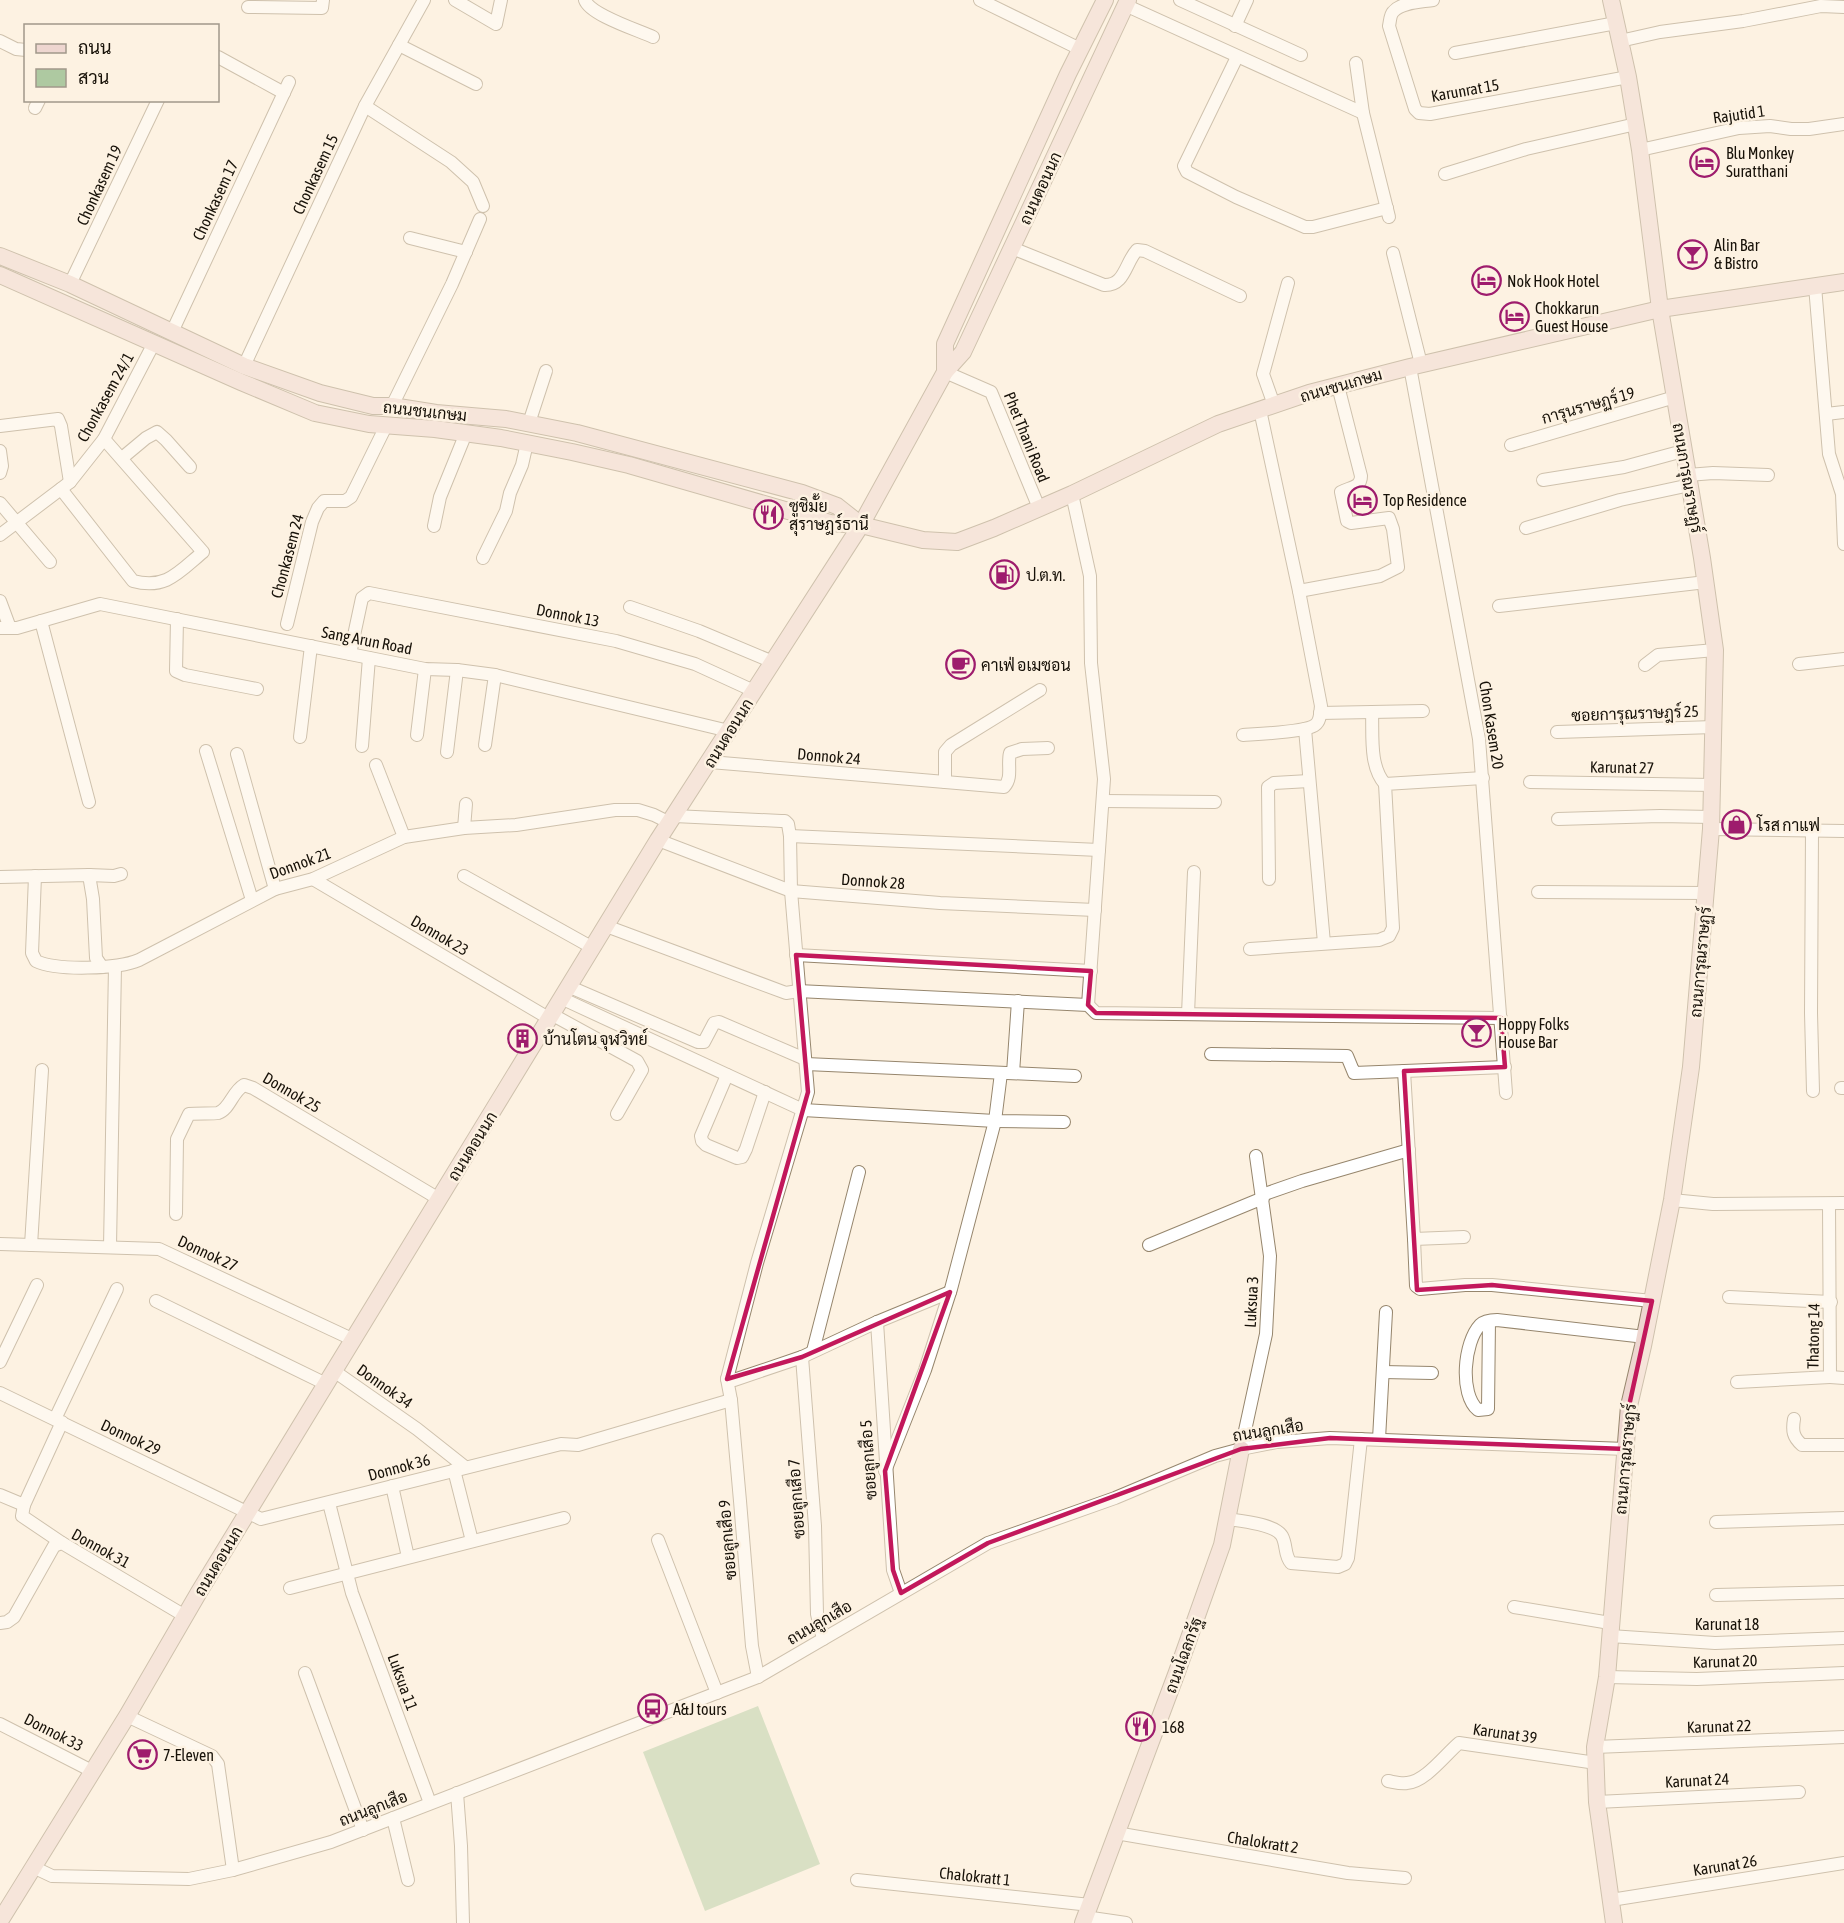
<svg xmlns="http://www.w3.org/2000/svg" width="1844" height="1923" font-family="'Asap Condensed',Sarabun,sans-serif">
<rect width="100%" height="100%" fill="#fdf2e2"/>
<polygon fill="#aec9a1" points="758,1706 820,1864 705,1911 643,1752"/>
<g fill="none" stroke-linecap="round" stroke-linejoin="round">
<defs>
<g id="street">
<polyline points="455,0 496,24 501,0"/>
<path d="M 585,0 C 590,15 638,30 653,37"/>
<polyline points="980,0 1080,49"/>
<polyline points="1180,0 1301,55"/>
<path d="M 1433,0 C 1422,2 1401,2 1393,12 C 1390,15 1390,22 1389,26 L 1415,109 L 1419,113 L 1430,114 L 1628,77"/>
<polyline points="1125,5 1363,113"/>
<polyline points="248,7 322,8 323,0"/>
<polyline points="1235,26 1247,0"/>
<polyline points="0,41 16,49 26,50"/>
<polyline points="1620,41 1660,32 1743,21 1821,6 1844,7"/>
<polyline points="399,45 476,84"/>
<polyline points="1455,53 1616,23"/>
<polyline points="218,57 284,93"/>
<polyline points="1237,57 1184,166 1187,172 1236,197 1305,227 1313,227 1387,208"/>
<polyline points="1356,63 1363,113 1389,217"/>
<polyline points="365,106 451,162 473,182 483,206"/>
<polyline points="35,108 39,100"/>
<polyline points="1640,150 1739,128 1770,126 1791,129 1809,129 1844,124"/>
<polyline points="1445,174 1526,149 1636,124"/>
<polyline points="410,238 466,252"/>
<path d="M 1012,248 L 1104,285 C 1125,286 1125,263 1137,250 L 1145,251 L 1240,296"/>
<polyline points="1393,253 1421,364"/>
<polyline points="70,284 158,100"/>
<polyline points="1815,286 1829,454 1842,494 1844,544"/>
<polyline points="172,332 289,82"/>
<polyline points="244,366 365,106 424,0"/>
<polyline points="1410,367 1479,739 1506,1093"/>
<polyline points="945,372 991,392 1039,508"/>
<polyline points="1274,405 1263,374 1288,283"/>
<polyline points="392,406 452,284 480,219"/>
<polyline points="1826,414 1844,412"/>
<polyline points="529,423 546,371"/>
<polyline points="0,426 58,419 61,426 70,482"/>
<polyline points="1511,445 1675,397"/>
<polyline points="0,451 2,466 0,473"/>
<polyline points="122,458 146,438 157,432 166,440 190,467"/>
<polyline points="1688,475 1713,473 1768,475"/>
<polyline points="1543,480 1624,467 1683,451"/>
<path d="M 61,489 L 133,581 C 166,590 179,572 203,552 L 104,439"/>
<polyline points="1072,494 1090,576 1091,663 1104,779 1088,1005"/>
<polyline points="0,503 50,562"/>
<polyline points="434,526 440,497 466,433"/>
<polyline points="1526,528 1620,500 1690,485"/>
<polyline points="0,535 70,482 104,439 154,343"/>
<polyline points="483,558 506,511 510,493 522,465 527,443"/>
<path d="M 1299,591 L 1380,576 L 1398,567 L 1393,529 L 1389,518 L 1351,523 L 1347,521 L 1341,492 C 1350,487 1361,488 1361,476 L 1338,386"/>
<polyline points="0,601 10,628"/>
<polyline points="1499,606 1706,582"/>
<polyline points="630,607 699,631 773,662"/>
<polyline points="177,619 176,671 185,675 257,689"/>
<polyline points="41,621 89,802"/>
<polyline points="287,624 312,522 318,508 324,501 345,501 351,497 387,424"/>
<polyline points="0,628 17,628 100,604 425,669 457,670 495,675 729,731"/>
<polyline points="350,654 362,598 369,593 616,641 695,664 754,691"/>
<polyline points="1799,664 1844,659"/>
<polyline points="1645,665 1658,655 1715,650"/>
<path d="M 1372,712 C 1373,735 1369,766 1385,784"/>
<polyline points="1320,713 1423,711"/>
<polyline points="1305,729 1324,943"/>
<polyline points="1557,732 1714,727"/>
<polyline points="417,735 425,669"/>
<path d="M 1243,735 C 1257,734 1306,732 1315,725 C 1321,721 1320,712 1321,706 L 1299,591 L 1260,410"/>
<polyline points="300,737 311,646"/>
<polyline points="485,745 495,675"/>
<polyline points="362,746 369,658"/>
<polyline points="206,751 252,900"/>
<polyline points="447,752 457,670"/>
<polyline points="237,754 275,889"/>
<path d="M 710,762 L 1004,787 C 1013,778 1007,764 1010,753 L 1022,749 L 1048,748"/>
<polyline points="376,765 404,837"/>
<polyline points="945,782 945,752 951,745 1040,690"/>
<polyline points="1530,782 1713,785"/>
<polyline points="1103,801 1215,802"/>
<polyline points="674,816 781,821 785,821 788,824 790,836 791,891 808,1092 757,1263 727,1379 731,1400 740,1501 752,1646 758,1677"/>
<polyline points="1558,819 1660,816 1711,817"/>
<polyline points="464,828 466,804"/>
<polyline points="1711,829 1844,831"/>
<polyline points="1812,831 1811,1013 1813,1091"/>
<polyline points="790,836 1099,850"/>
<polyline points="658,840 791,891 940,903 1095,910"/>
<polyline points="89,875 114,876 121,874"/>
<path d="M 35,876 L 32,953 L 36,961 C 57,971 118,969 139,960 L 275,889 L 313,879 L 404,837 L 464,828 L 516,825 L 615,810 L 638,810 L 654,815 L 670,823"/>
<polyline points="464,876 593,948"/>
<polyline points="0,877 89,875 93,899 96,958 102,967"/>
<polyline points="313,879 550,1019"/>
<polyline points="1269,879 1268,787 1274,783 1309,781"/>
<polyline points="1538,892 1706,893"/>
<polyline points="606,926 786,993 798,991 1088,1005 1096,1013 1501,1018"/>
<polyline points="1250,949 1379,940 1389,936 1393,928 1385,784 1483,778"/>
<polyline points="796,955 1091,971"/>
<polyline points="570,987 698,1042 704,1042 714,1023 719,1022 805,1059"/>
<polyline points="563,999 803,1110 995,1121 1064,1122"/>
<polyline points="1188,1014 1194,872"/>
<polyline points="553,1015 637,1061 642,1070 617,1114"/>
<polyline points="1211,1054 1347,1056 1354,1073 1505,1067"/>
<polyline points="806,1064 1075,1076"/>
<polyline points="1404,1071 1414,1239 1464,1237"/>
<polyline points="1013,1073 1018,1001"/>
<polyline points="727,1075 701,1136 702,1141 706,1145 737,1158 742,1157 746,1149 765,1092"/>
<polyline points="1841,1088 1844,1088"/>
<polyline points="1262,1195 1302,1181 1409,1150"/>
<polyline points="1672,1200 1713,1204 1844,1203"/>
<path d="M 176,1214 L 177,1139 L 189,1114 C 197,1113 213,1114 218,1113 C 230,1109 232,1092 244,1085 L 253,1088 L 439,1199"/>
<polyline points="1414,1239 1416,1286 1420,1289 1465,1285 1492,1285 1652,1301"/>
<polyline points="0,1244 159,1249 354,1340"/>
<polyline points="31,1245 42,1070"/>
<polyline points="1149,1245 1263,1198"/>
<polyline points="110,1247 115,966"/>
<polyline points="1729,1297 1831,1302"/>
<polyline points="156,1301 326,1384"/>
<path d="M 1489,1321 L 1488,1409 L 1478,1410 C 1459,1394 1464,1342 1480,1325 C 1484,1321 1491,1320 1497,1320 L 1645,1337"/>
<polyline points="877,1322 893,1570 901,1593"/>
<polyline points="813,1351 859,1172"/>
<polyline points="802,1357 815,1526 817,1614 823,1639"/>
<polyline points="0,1362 37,1285"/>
<polyline points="334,1371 417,1429 465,1467"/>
<polyline points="1383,1372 1432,1373"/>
<polyline points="1830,1377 1844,1378"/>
<polyline points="727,1379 734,1380 802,1357 877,1322 950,1292"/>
<polyline points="1737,1382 1830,1377 1829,1204"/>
<polyline points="0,1393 261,1519 561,1444 578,1445 731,1400"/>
<polyline points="55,1419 117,1289"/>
<path d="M 1794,1419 C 1792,1431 1793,1437 1802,1445 L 1844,1445"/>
<polyline points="1379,1439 1386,1312"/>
<polyline points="1241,1449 1266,1334 1270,1256 1256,1156"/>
<polyline points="454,1470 472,1541"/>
<polyline points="885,1471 925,1370 951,1289 995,1121 1001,1073"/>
<polyline points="392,1486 408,1557"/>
<polyline points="0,1495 24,1505 62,1422"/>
<polyline points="329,1503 352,1593 430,1803"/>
<polyline points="24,1505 22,1516 62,1543"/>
<path d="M 1228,1519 C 1241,1521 1275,1524 1282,1536 C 1287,1545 1284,1555 1291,1563 L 1338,1567 L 1345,1564 L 1348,1558 L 1350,1541 L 1361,1439"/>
<polyline points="1716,1522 1844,1518"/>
<polyline points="658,1540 717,1693"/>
<polyline points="290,1588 564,1518"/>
<polyline points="1716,1595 1844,1592"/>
<polyline points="1514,1607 1610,1623"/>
<polyline points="0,1623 7,1622 14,1617 54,1546 62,1543 185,1616"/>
<polyline points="1610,1636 1715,1643 1844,1638"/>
<polyline points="305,1673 363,1830"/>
<polyline points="1607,1677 1697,1679 1844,1673"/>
<polyline points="127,1716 212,1756 218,1764 233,1870"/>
<polyline points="0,1724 92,1771"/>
<polyline points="1595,1747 1844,1737"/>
<path d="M 1388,1781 C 1394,1782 1401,1784 1407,1783 C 1425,1782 1445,1755 1459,1743 L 1596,1763"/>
<polyline points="457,1793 461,1846 463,1923"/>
<polyline points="1597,1802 1799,1792"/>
<polyline points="393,1818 408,1880"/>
<polyline points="1116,1833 1348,1873 1405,1878"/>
<polyline points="33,1867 52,1876 189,1879 233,1870 331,1842 758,1677 988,1543 1115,1498 1215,1456 1241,1449 1277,1442 1330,1438 1626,1449"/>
<polyline points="857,1880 1090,1905"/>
<polyline points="1611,1900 1844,1863"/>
<polyline points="1085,1917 1126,1923"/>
</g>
<g id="secondary">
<polyline points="1611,0 1628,77 1640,150 1660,309 1702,558 1715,650 1711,829 1691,1067 1672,1200 1643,1346 1629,1406 1607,1677 1595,1747 1597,1802 1614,1923"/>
<polyline points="0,256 70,284 244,366 320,393 373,406 392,406 436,413 506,419 577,433 802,493 837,506 861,525"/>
<polyline points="0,275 241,382 315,413 369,424 435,429 501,438 572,452 629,465 830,523 861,525 923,540 957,542 994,528 1072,494 1218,424 1309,393 1410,367 1660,309 1844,282"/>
<polyline points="945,372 945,344 1068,74 1105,0"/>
<polyline points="0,1921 127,1716 199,1592 658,840 861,525 945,372 963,352 1128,0"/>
<polyline points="1083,1923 1177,1672 1222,1545 1241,1449"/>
</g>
</defs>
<use href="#street" stroke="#96866d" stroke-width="14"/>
<use href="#secondary" stroke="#96866d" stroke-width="18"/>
<use href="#street" stroke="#fff" stroke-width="12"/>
<use href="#secondary" stroke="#eed6d0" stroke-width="16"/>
</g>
<path d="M0 0H1844V1923H0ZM 796,955 L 1091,971 L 1088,1005 L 1096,1013 L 1501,1018 L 1505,1067 L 1404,1071 L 1417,1290 L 1492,1285 L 1652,1301 L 1629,1406 L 1626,1449 L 1330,1438 L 1241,1449 L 988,1543 L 901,1593 L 893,1570 L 885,1471 L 950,1292 L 802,1357 L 727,1379 L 808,1092 Z" fill="#fdf2e2" fill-opacity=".55" fill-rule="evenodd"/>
<path fill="none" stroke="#c2185b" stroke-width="4.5" stroke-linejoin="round" d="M 796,955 L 1091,971 L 1088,1005 L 1096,1013 L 1501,1018 L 1505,1067 L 1404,1071 L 1417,1290 L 1492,1285 L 1652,1301 L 1629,1406 L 1626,1449 L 1330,1438 L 1241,1449 L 988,1543 L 901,1593 L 893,1570 L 885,1471 L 950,1292 L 802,1357 L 727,1379 L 808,1092 Z"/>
<defs>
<symbol id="hotel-ring" viewBox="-11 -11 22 22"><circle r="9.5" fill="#fdf2e2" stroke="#9e1c6d" stroke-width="1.5"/><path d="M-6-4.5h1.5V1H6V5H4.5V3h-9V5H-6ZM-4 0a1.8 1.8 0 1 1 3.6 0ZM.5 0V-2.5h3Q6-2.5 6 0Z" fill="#9e1c6d"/></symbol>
<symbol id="bar-ring" viewBox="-11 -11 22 22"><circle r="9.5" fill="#fdf2e2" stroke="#9e1c6d" stroke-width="1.5"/><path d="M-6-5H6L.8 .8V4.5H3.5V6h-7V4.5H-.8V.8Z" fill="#9e1c6d"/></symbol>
<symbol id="restaurant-ring" viewBox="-11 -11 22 22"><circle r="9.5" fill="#fdf2e2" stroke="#9e1c6d" stroke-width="1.5"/><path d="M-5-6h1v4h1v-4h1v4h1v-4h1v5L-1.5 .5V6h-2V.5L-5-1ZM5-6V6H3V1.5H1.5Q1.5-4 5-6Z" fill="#9e1c6d"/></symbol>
<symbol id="fuel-ring" viewBox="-11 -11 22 22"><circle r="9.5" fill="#fdf2e2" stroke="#9e1c6d" stroke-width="1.5"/><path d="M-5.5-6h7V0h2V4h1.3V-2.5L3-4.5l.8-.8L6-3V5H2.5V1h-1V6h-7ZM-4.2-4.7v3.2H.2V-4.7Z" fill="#9e1c6d"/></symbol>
<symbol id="cafe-ring" viewBox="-11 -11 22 22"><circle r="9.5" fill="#fdf2e2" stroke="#9e1c6d" stroke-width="1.5"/><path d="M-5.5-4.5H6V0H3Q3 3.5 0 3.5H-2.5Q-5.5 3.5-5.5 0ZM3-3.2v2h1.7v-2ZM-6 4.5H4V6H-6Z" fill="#9e1c6d"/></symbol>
<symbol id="shop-ring" viewBox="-11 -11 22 22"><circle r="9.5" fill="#fdf2e2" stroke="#9e1c6d" stroke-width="1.5"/><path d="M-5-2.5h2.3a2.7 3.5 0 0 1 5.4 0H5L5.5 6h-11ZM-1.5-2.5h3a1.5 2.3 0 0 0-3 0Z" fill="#9e1c6d"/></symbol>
<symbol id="building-ring" viewBox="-11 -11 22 22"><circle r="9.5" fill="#fdf2e2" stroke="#9e1c6d" stroke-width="1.5"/><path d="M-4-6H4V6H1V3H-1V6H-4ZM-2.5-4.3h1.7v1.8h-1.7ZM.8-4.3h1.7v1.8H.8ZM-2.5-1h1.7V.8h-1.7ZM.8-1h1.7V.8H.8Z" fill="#9e1c6d"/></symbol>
<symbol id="bus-ring" viewBox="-11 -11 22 22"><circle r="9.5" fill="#fdf2e2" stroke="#9e1c6d" stroke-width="1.5"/><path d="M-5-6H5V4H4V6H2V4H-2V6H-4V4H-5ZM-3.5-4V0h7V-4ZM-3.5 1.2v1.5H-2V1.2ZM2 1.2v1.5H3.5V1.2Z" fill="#9e1c6d"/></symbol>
<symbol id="supermarket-ring" viewBox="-11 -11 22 22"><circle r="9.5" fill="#fdf2e2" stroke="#9e1c6d" stroke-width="1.5"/><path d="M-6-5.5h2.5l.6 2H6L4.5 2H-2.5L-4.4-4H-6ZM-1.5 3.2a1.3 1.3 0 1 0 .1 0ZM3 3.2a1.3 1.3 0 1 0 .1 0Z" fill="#9e1c6d"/></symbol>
</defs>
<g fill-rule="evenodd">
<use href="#hotel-ring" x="1688" y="146" width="33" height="33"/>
<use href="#bar-ring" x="1676" y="238" width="33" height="33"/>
<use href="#hotel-ring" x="1470" y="264" width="33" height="33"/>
<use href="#hotel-ring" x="1498" y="300" width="33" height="33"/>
<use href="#hotel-ring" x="1346" y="484" width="33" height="33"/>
<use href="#restaurant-ring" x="752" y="498" width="33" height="33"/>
<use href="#fuel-ring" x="988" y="558" width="33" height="33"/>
<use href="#cafe-ring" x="944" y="648" width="33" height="33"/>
<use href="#shop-ring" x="1720" y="808" width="33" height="33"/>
<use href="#bar-ring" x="1460" y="1016" width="33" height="33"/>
<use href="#building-ring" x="506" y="1022" width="33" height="33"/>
<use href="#bus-ring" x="636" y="1692" width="33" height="33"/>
<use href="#restaurant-ring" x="1124" y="1710" width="33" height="33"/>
<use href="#supermarket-ring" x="126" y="1738" width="33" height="33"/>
</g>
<g text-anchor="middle" stroke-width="5" stroke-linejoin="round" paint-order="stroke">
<g font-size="16" fill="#171108" stroke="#fdf2e2">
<text transform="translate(1465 90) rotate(-10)" y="6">Karunrat 15</text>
<text transform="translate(1739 114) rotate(-8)" y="6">Rajutid 1</text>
<text transform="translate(315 174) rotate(-65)" y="6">Chonkasem 15</text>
<text transform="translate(99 185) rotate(-65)" y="6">Chonkasem 19</text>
<text transform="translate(1040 188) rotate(-65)" y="6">ถนนดอนนก</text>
<text transform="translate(215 200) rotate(-65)" y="6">Chonkasem 17</text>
<text transform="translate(1341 385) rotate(-16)" y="6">ถนนชนเกษม</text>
<text transform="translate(105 397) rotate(-61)" y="6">Chonkasem 24/1</text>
<text transform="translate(1588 405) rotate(-16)" y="6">การุนราษฏร์ 19</text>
<text transform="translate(425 411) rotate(6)" y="6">ถนนชนเกษม</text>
<text transform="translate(1027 437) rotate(68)" y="6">Phet Thani Road</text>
<text transform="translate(1688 478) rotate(80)" y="6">ถนนการุณราษฏร์</text>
<text transform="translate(287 556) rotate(-75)" y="6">Chonkasem 24</text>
<text transform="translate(568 615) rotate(11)" y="6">Donnok 13</text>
<text transform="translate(367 640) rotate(11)" y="6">Sang Arun Road</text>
<text transform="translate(1635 713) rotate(-2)" y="6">ซอยการุณราษฎร์ 25</text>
<text transform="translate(1492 725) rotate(81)" y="6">Chon Kasem 20</text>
<text transform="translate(728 733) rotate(-58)" y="6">ถนนดอนนก</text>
<text transform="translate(829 756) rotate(5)" y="6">Donnok 24</text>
<text transform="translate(1622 767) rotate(1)" y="6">Karunat 27</text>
<text transform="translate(300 863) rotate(-20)" y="6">Donnok 21</text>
<text transform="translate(873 881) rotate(4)" y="6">Donnok 28</text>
<text transform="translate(440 935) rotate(30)" y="6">Donnok 23</text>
<text transform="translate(1700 962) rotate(-85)" y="6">ถนนการุณราษฏร์</text>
<text transform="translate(292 1092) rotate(30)" y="6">Donnok 25</text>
<text transform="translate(472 1146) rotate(-58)" y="6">ถนนดอนนก</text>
<text transform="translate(208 1253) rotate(25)" y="6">Donnok 27</text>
<text transform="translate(1251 1302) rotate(-87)" y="6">Luksua 3</text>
<text transform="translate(1813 1336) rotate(-89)" y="6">Thatong 14</text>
<text transform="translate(385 1386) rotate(35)" y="6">Donnok 34</text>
<text transform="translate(1268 1430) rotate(-9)" y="6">ถนนลูกเสือ</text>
<text transform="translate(131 1437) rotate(25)" y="6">Donnok 29</text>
<text transform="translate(1625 1459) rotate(-85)" y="6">ถนนการุณราษฏร์</text>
<text transform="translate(868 1460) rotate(-94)" y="6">ซอยลูกเสือ 5</text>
<text transform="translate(399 1467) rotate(-15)" y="6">Donnok 36</text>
<text transform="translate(796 1499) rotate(-94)" y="6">ซอยลูกเสือ 7</text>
<text transform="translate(727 1540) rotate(-95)" y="6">ซอยลูกเสือ 9</text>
<text transform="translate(101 1548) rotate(29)" y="6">Donnok 31</text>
<text transform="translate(218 1561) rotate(-59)" y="6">ถนนดอนนก</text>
<text transform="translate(819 1622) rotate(-30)" y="6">ถนนลูกเสือ</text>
<text x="1727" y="1630">Karunat 18</text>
<text transform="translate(1183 1655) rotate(-70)" y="6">ถนนโฉลกรัฐ</text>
<text transform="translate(1725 1661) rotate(-2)" y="6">Karunat 20</text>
<text transform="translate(403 1682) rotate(70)" y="6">Luksua 11</text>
<text transform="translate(1719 1726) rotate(-2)" y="6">Karunat 22</text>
<text transform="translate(54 1732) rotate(27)" y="6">Donnok 33</text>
<text transform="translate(1505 1733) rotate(8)" y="6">Karunat 39</text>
<text transform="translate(1697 1780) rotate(-3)" y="6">Karunat 24</text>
<text transform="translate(373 1808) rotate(-21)" y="6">ถนนลูกเสือ</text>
<text transform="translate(1263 1842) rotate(9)" y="6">Chalokratt 2</text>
<text transform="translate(1725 1865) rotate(-9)" y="6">Karunat 26</text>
<text transform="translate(975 1876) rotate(6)" y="6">Chalokratt 1</text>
</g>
<g font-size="16" fill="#171108" stroke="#fdf2e2" text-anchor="start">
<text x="1726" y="159">Blu Monkey<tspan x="1726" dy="18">Suratthani</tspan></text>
<text x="1714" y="251">Alin Bar<tspan x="1714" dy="18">&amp; Bistro</tspan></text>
<text x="1507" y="287">Nok Hook Hotel</text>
<text x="1535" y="314">Chokkarun<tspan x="1535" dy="18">Guest House</tspan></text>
<text x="1383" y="506">Top Residence</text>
<text x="789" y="512">ซูชิมั้ย<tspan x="789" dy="18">สุราษฎร์ธานี</tspan></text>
<text x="1026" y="581">ป.ต.ท.</text>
<text x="981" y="671">คาเฟ่ อเมซอน</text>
<text x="1757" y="831">โรส กาแฟ</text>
<text x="1498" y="1030">Hoppy Folks<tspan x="1498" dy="18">House Bar</tspan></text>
<text x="543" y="1045">บ้านโตน จุฬวิทย์</text>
<text x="673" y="1715">A&amp;J tours</text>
<text x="1162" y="1733">168</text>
<text x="163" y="1761">7-Eleven</text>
</g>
</g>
<rect x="24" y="24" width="195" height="78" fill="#fdf2e2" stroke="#a1988b" stroke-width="1.5"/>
<rect x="36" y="44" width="30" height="9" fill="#eed6d0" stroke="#a1988b" stroke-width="1.5"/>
<text x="78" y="54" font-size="18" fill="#171108">ถนน</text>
<rect x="36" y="69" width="30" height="18" fill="#aec9a1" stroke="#a1988b" stroke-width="1.5"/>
<text x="78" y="84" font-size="18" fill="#171108">สวน</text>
</svg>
